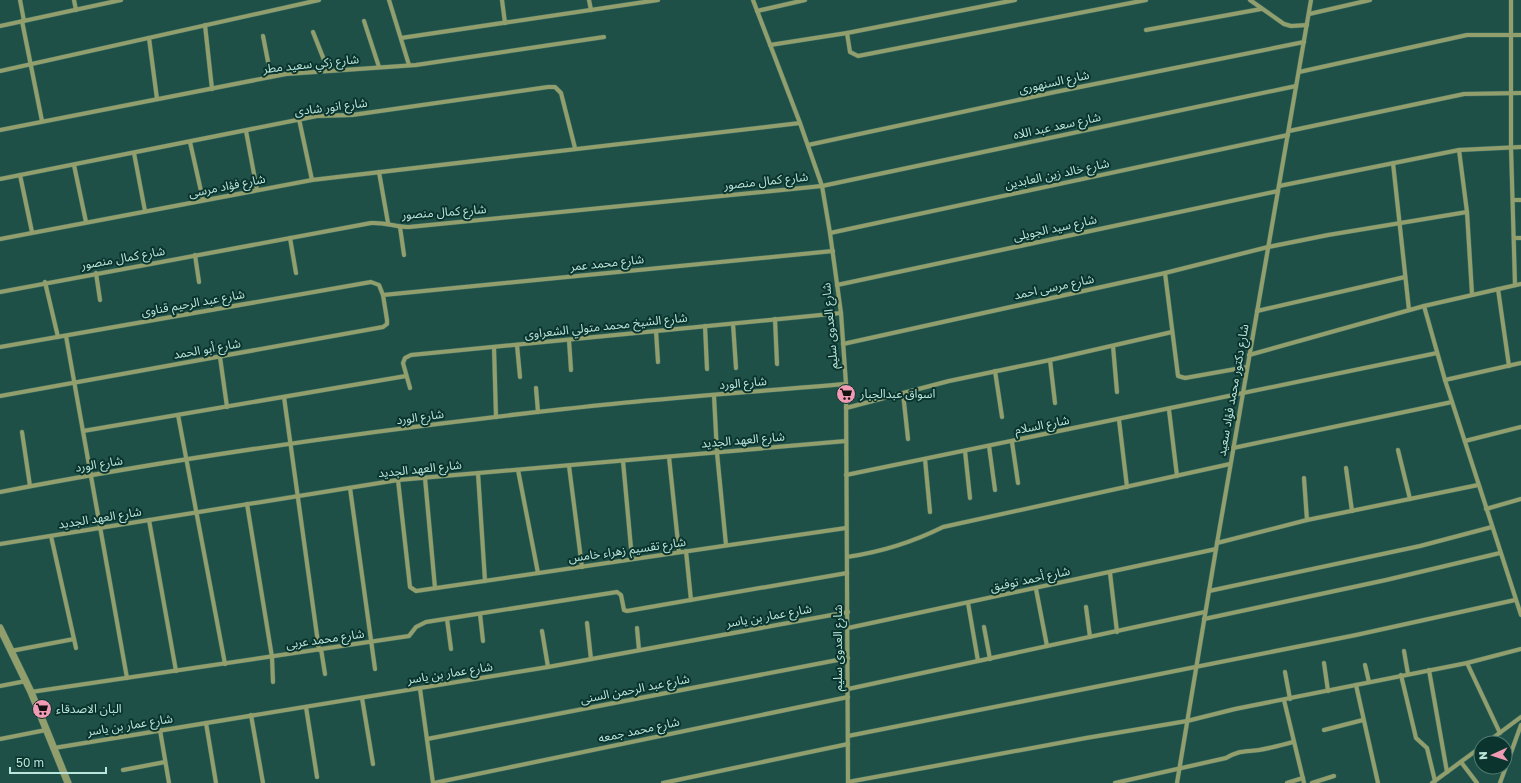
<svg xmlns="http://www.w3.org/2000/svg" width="1521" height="783" font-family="'Golos Text','Noto Sans Arabic',sans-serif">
<rect width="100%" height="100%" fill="#1e5047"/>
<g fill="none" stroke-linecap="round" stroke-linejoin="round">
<defs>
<g id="minor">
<polyline points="20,0 24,21"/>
<polyline points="74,0 76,10"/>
<polyline points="389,0 409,65"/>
<polyline points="502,0 505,23"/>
<polyline points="589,0 591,10"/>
<polyline points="753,0 800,123 822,186 830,233 841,313 846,384 848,783"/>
<polyline points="1250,0 1284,24 1291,26 1307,25"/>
<polyline points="1511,0 1511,147 1515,285"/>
<polyline points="757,11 805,0"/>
<polyline points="1309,14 1370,0"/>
<polyline points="22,21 42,121"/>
<polyline points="364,21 379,67"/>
<polyline points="205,25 212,89"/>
<polyline points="0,26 121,0"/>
<polyline points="1146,30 1261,9"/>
<polyline points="313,32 328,70"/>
<polyline points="847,33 850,52 858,56 1146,0"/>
<polyline points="263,36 271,77"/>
<polyline points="149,38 157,99"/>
<polyline points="401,38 658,0"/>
<polyline points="770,45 847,33 1015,0"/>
<polyline points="0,71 319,0"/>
<polyline points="1299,72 1467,35 1521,35"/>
<polyline points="299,119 312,180"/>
<polyline points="0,130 286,74 416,65 604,37"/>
<polyline points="246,131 257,190"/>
<polyline points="1289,131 1464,94 1521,93"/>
<polyline points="190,142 203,200"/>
<polyline points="808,145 1055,92 1304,42"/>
<polyline points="1459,150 1467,212 1472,294"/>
<polyline points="134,153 145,211"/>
<polyline points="1393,163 1409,310"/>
<polyline points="74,165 86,222"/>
<polyline points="379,172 388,223"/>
<polyline points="20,175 32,232"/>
<polyline points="0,179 317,116 352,115 548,87 555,87 561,93 575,148"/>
<polyline points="1279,186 1459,150 1521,147"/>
<polyline points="1513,200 1521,200"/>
<polyline points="400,227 404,255"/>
<polyline points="830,233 1288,135"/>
<polyline points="290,238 296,273"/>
<polyline points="1514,238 1521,238"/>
<polyline points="0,239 312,180 800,123"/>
<polyline points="195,255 199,282"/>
<polyline points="96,273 100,300"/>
<polyline points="1165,273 1178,376 1185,378 1247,367"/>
<polyline points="45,282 58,337"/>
<polyline points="837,285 1278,191"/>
<polyline points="1498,289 1509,366"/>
<path d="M 0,292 L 371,223 C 385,222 396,227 409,227 L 822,186 L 1296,86"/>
<polyline points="383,295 833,251"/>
<polyline points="1424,306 1445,380 1521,615"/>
<polyline points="1257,311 1405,277"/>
<polyline points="775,319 777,364"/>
<polyline points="733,324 736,368"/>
<polyline points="705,326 707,369"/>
<polyline points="656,331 658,362"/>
<polyline points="66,336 127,678"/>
<polyline points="569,340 571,370"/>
<polyline points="843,344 1165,273 1268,247 1328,235 1467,212"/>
<polyline points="517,345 520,377"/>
<polyline points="1113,346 1117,392"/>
<polyline points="0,347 371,282 379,285 383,295 387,320 387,324 383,327 0,396"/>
<polyline points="494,347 496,417"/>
<polyline points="1249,355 1424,306 1521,284"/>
<polyline points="220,357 227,407"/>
<polyline points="1050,360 1055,403"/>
<polyline points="995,371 1002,417"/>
<polyline points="1445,380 1521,363"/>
<polyline points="410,388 403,363 405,358 411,355 841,313"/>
<polyline points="536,388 538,412"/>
<polyline points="903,393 908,439"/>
<polyline points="714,396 717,453 726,545"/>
<polyline points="284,397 319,650"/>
<polyline points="846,408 949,381 1050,360 1172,332"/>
<polyline points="1169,410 1177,476"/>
<polyline points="178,415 225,664"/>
<polyline points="1119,420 1127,487"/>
<polyline points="83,431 406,376"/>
<polyline points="22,432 30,486"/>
<polyline points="1465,441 1521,427"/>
<polyline points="1012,442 1018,483"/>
<polyline points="989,446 995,490"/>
<polyline points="1233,448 1452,402"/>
<polyline points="1398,450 1410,499"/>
<polyline points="965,451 970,498"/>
<polyline points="669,457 679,552"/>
<polyline points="925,459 930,512"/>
<polyline points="623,461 632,559"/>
<polyline points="569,466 582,567"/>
<polyline points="1346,468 1352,511"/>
<polyline points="518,470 538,573"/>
<polyline points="478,473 485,581"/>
<polyline points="846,475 1437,353"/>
<polyline points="425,478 435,588"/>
<polyline points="1304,478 1307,520"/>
<polyline points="398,480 410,587 416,591 846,528"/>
<polyline points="350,488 375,669"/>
<path d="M 0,492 C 186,456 375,430 564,409 C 658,398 752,392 846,384"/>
<polyline points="247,504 272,657 273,682"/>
<polyline points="1486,509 1521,499"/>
<polyline points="149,520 176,671"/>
<polyline points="51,536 76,648"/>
<polyline points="1217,543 1307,520 1478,485"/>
<polyline points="0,544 398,480 846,441"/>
<polyline points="686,551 691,600"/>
<path d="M 847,557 C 881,552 911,543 943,527 L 1230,464"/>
<polyline points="1110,573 1117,632"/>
<polyline points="1036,589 1047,646"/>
<polyline points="1209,591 1420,546 1492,527"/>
<polyline points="968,603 978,661"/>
<polyline points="1086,607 1090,637"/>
<polyline points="480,614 483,641"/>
<polyline points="447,619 451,649"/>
<polyline points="1204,619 1386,580 1500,553"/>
<polyline points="587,623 591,659"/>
<polyline points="984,627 990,659"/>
<polyline points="637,628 639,650"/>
<polyline points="848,628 1216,549"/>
<polyline points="542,631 548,667"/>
<polyline points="321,649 325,674"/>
<polyline points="11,651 74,639"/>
<polyline points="1404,651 1408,674"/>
<polyline points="1324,663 1328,691"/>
<polyline points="1467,663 1500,733"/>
<polyline points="1365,665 1369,682"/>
<polyline points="1429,670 1447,772"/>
<polyline points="1285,672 1290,699"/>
<polyline points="1401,675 1416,738 1427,748 1435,781"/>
<polyline points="1356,685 1378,783"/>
<polyline points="0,686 26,681"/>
<polyline points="420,689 433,783"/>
<polyline points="848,689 1205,612"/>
<polyline points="31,692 409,636 416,627 426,622 617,592 621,595 624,610 627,611 847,573"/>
<polyline points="362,698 373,764"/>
<polyline points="1284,700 1304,783"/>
<polyline points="306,707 317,777"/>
<polyline points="251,715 263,783"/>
<polyline points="206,723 216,783"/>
<polyline points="160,730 169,783"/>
<polyline points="1324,730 1363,720"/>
<polyline points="848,736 1356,635 1515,600"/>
<polyline points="0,739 46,730"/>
<polyline points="427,739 848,658"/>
<polyline points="1486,743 1521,717"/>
<polyline points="54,748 548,667 848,612"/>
<polyline points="1461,762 1477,783"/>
<polyline points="123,770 165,762"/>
<polyline points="848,782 1086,738 1187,721 1235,709 1467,663 1521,649"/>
<polyline points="434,783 848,697"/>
<polyline points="663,783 848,744"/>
<path d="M 1115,783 L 1226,758 C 1240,750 1244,752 1259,750 C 1271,748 1282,745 1293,742"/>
<polyline points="1177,783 1216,549 1311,0"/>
<polyline points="1287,783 1303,778"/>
<polyline points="1312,783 1334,776"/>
<polyline points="1432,783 1481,747"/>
<polyline points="1500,783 1521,725"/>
</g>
<polyline id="tertiary" points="0,628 31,692 68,783"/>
</defs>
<use href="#minor" stroke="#3d6e65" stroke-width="5"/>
<use href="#tertiary" stroke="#3d6e65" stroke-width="8"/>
<use href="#minor" stroke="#929f6d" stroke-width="4"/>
<use href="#tertiary" stroke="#929f6d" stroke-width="7"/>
</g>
<defs>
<symbol id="supermarket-disc" viewBox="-11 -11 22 22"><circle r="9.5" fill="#f19ab4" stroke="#0a342d"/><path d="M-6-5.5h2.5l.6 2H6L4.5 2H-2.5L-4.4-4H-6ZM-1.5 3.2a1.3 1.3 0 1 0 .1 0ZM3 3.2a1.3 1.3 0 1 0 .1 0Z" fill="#111"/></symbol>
</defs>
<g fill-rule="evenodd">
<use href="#supermarket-disc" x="835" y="383" width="22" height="22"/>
<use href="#supermarket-disc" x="31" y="698" width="22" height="22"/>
</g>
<g text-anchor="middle" stroke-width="4" stroke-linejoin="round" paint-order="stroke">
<g font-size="12" fill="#b9e5db" stroke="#0a342d">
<text transform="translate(311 64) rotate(-6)" y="4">شارع زكي سعيد مطر</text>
<text transform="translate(1054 82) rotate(-12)" y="4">شارع السنهورى</text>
<text transform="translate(331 107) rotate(-7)" y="4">شارع انور شادى</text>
<text transform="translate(1057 126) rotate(-12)" y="4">شارع سعد عبد اللاه</text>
<text transform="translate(1057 174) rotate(-12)" y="4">شارع خالد زين العابدين</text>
<text transform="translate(766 181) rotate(-6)" y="4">شارع كمال منصور</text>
<text transform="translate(227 186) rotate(-11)" y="4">شارع فؤاد مرسى</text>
<text transform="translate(444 212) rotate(-4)" y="4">شارع كمال منصور</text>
<text transform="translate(1055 228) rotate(-12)" y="4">شارع سيد الجويلى</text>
<text transform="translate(123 258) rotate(-10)" y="4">شارع كمال منصور</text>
<text transform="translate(607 263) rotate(-6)" y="4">شارع محمد عمر</text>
<text transform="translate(1054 287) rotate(-12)" y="4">شارع مرسى احمد</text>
<text transform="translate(193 303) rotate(-10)" y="4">شارع عبد الرحيم قناوى</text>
<text transform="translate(606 326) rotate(-6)" y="4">شارع الشيخ محمد متولي الشعراوى</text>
<text transform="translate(830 326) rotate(-95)" y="4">شارع العدوى سليم</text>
<text transform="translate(207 349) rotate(-10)" y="4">شارع أبو الحمد</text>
<text transform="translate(743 383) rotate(-5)" y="4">شارع الورد</text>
<text transform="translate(1233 390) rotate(-80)" y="4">شارع دكتور محمد فؤاد سعيد</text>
<text transform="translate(420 417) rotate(-8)" y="4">شارع الورد</text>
<text transform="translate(1042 425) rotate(-11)" y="4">شارع السلام</text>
<text transform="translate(743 440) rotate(-5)" y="4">شارع العهد الجديد</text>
<text transform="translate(99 464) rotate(-9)" y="4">شارع الورد</text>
<text transform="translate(420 469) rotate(-6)" y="4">شارع العهد الجديد</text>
<text transform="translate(100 518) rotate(-9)" y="4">شارع العهد الجديد</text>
<text transform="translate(627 550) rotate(-8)" y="4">شارع تقسيم زهراء خامس</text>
<text transform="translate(1030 579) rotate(-12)" y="4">شارع أحمد توفيق</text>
<text transform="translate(769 616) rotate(-10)" y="4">شارع عمار بن ياسر</text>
<text transform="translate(325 639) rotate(-8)" y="4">شارع محمد عربى</text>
<text transform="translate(838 648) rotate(-90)" y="4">شارع العدوى سليم</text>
<text transform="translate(450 673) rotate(-9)" y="4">شارع عمار بن ياسر</text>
<text transform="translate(635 689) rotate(-11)" y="4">شارع عبد الرحمن السنى</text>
<text transform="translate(130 725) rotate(-9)" y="4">شارع عمار بن ياسر</text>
<text transform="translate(639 730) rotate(-12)" y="4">شارع محمد جمعه</text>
</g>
<g font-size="12" fill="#b9e5db" stroke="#0a342d" text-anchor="start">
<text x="860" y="398">اسواق عبدالجبار</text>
<text x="56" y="713">البان الاصدقاء</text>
</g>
</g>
<g transform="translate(1493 755) rotate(267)"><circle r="19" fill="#0a342d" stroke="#507b73"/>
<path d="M0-3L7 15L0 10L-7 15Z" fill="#f19ab4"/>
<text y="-6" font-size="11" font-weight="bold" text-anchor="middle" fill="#b9e5db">N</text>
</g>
<path d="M10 767v6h96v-6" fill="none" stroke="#b9e5db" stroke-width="2"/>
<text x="16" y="767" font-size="12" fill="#b9e5db" stroke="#0a342d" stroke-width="3" paint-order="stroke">50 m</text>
</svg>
